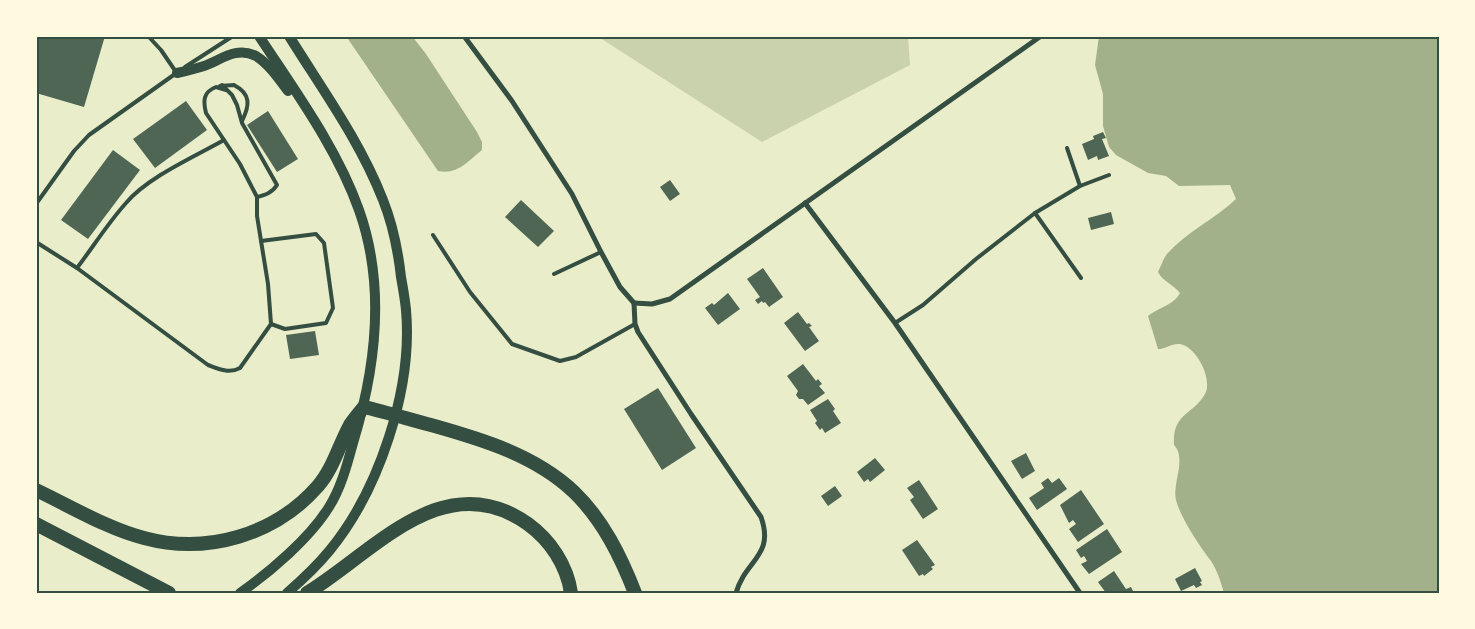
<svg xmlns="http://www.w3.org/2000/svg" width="1475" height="629" font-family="'IBM Plex Sans',sans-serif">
<rect width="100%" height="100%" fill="#e9edc9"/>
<polygon fill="#cad2ad" points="597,36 908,36 910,65 762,142"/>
<g fill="#a3b18a">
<path d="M 346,36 L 412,36 L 426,54 L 477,132 L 482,142 L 482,150 C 468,161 458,175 438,171 Z"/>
<path d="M 1099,36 L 1439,36 L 1439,593 L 1224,593 C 1221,582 1217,570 1211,561 C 1199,545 1181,519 1176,500 C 1172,483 1187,459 1174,445 C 1172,413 1193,415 1205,394 C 1213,380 1197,347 1180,344 C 1172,343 1166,349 1158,349 L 1148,316 C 1159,307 1173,306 1180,293 C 1174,285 1161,280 1158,272 C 1161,266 1163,259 1167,254 C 1186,232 1215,219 1236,199 L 1230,185 L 1179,186 L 1166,176 L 1148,173 L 1116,155 L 1109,147 L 1103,126 L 1103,94 L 1095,65 Z"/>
</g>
<g fill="#4f6655">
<polygon points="36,36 105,36 84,107 36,93"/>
<polygon points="186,101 207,130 155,168 133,139"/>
<polygon points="268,111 298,159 277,172 247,125"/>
<polygon points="1103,132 1106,138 1102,139 1109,156 1098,160 1097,156 1088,160 1082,144 1094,139 1093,136"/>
<polygon points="113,150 140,170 88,239 61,220"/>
<polygon points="670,180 680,194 670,201 660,187"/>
<polygon points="521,200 554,231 538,247 505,217"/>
<polygon points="1111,212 1114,224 1091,230 1088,218"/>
<polygon points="763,268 783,297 769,307 765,302 763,303 762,301 758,304 755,300 760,297 747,279"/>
<polygon points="728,293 740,309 718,325 705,308 712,303 714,305"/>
<polygon points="798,312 807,324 809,323 812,326 809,327 819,341 805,351 784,323"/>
<polygon points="315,331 319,355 290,359 286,335"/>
<polygon points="803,364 816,381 818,379 822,384 819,386 825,393 808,405 803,399 799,399 796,395 798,391 787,376"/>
<polygon points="658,388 696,448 662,470 624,409"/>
<polygon points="828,399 835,409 833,411 841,423 825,433 822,428 820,430 815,423 817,421 810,410"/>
<polygon points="1026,453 1035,471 1022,479 1011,461"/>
<polygon points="875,458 885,470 870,482 868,479 864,482 857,472"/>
<polygon points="1048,478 1052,483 1059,478 1067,489 1037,510 1029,498 1044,488 1041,483"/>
<polygon points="919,480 938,509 923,519 910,500 914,497 907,488"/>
<polygon points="835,486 842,496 828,506 821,496"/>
<polygon points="1081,490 1104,524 1078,542 1069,529 1076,524 1073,520 1069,523 1060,505"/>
<polygon points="1107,529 1122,552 1089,574 1081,564 1087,561 1084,556 1081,558 1076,550"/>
<polygon points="917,540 935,565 931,567 933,569 924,576 923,574 919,576 902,550"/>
<polygon points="1195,568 1202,581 1200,582 1202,585 1196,588 1194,585 1181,591 1175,579"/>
<polygon points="1114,571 1126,589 1131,587 1134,593 1106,593 1098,582"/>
</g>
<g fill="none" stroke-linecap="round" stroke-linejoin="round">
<g stroke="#344e41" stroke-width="4">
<polyline points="148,36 161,50 176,72"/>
<polyline points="185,67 233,36"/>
<path d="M 222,85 L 232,95 L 237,105 L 242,123 L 277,185 C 272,193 265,195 257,197"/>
<path d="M 220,86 L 234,85 C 251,94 250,105 242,121"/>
<polyline points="1067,148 1080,186"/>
<polyline points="36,204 74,151 89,135 175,74"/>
<polyline points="1035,213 1081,278"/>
<polyline points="433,235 470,292 512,344 560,361 576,357 635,324"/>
<polyline points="261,241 316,234 324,243 333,308 326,323 285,329 271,324"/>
<path d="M 36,242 L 77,268 L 208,365 C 219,369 229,374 240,368 L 271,324 L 268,284 L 257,216 L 257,197 L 240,164 L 206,113 C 203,101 203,92 216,87 L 226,90"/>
<path d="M 77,268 C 93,247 108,223 126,203 C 148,177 194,157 224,140"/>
<polyline points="554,274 601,252"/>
<polyline points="895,323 923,305 976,259 1035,213 1080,186 1109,175"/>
</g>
<g stroke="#344e41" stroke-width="5">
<polyline points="464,36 512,101 572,194 601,252 620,287 634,303"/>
<polyline points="805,203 895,323 1080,593"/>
<polyline points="634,303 652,304 670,299 1041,36"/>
<path d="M 634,303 L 635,324 L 638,332 L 691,414 L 761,517 C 775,556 745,560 736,593"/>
</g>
<g stroke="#344e41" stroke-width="10">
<path d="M 177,73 C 186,71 195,69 204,66 C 221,60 236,46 256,56 C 269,64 279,79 288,91"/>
<path d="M 240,593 C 270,572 310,538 329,507 C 341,488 347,465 353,443 C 376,368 386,286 359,210 C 337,148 295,91 259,36"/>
<path d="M 287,593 C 302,580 317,566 330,550 C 379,490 413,389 406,310 C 405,299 403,288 401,277 C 398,250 393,225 383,200 C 360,141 322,89 289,36"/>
</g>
<g stroke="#344e41" stroke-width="14">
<path d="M 36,490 C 70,506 108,529 144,538 C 207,555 275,535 318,486 C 333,469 339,445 350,425 C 354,419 359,413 364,407 C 386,412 408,419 431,425 C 481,439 535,455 574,492 C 603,520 621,557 635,593"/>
<polyline points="36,524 169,593"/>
<path d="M 307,593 C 373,553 444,464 528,524 C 550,540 567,565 571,593"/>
</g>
</g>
<rect width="1475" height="629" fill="none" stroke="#fefae0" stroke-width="75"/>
<rect x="38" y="38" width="1400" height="554" fill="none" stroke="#344e41" stroke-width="2"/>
</svg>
